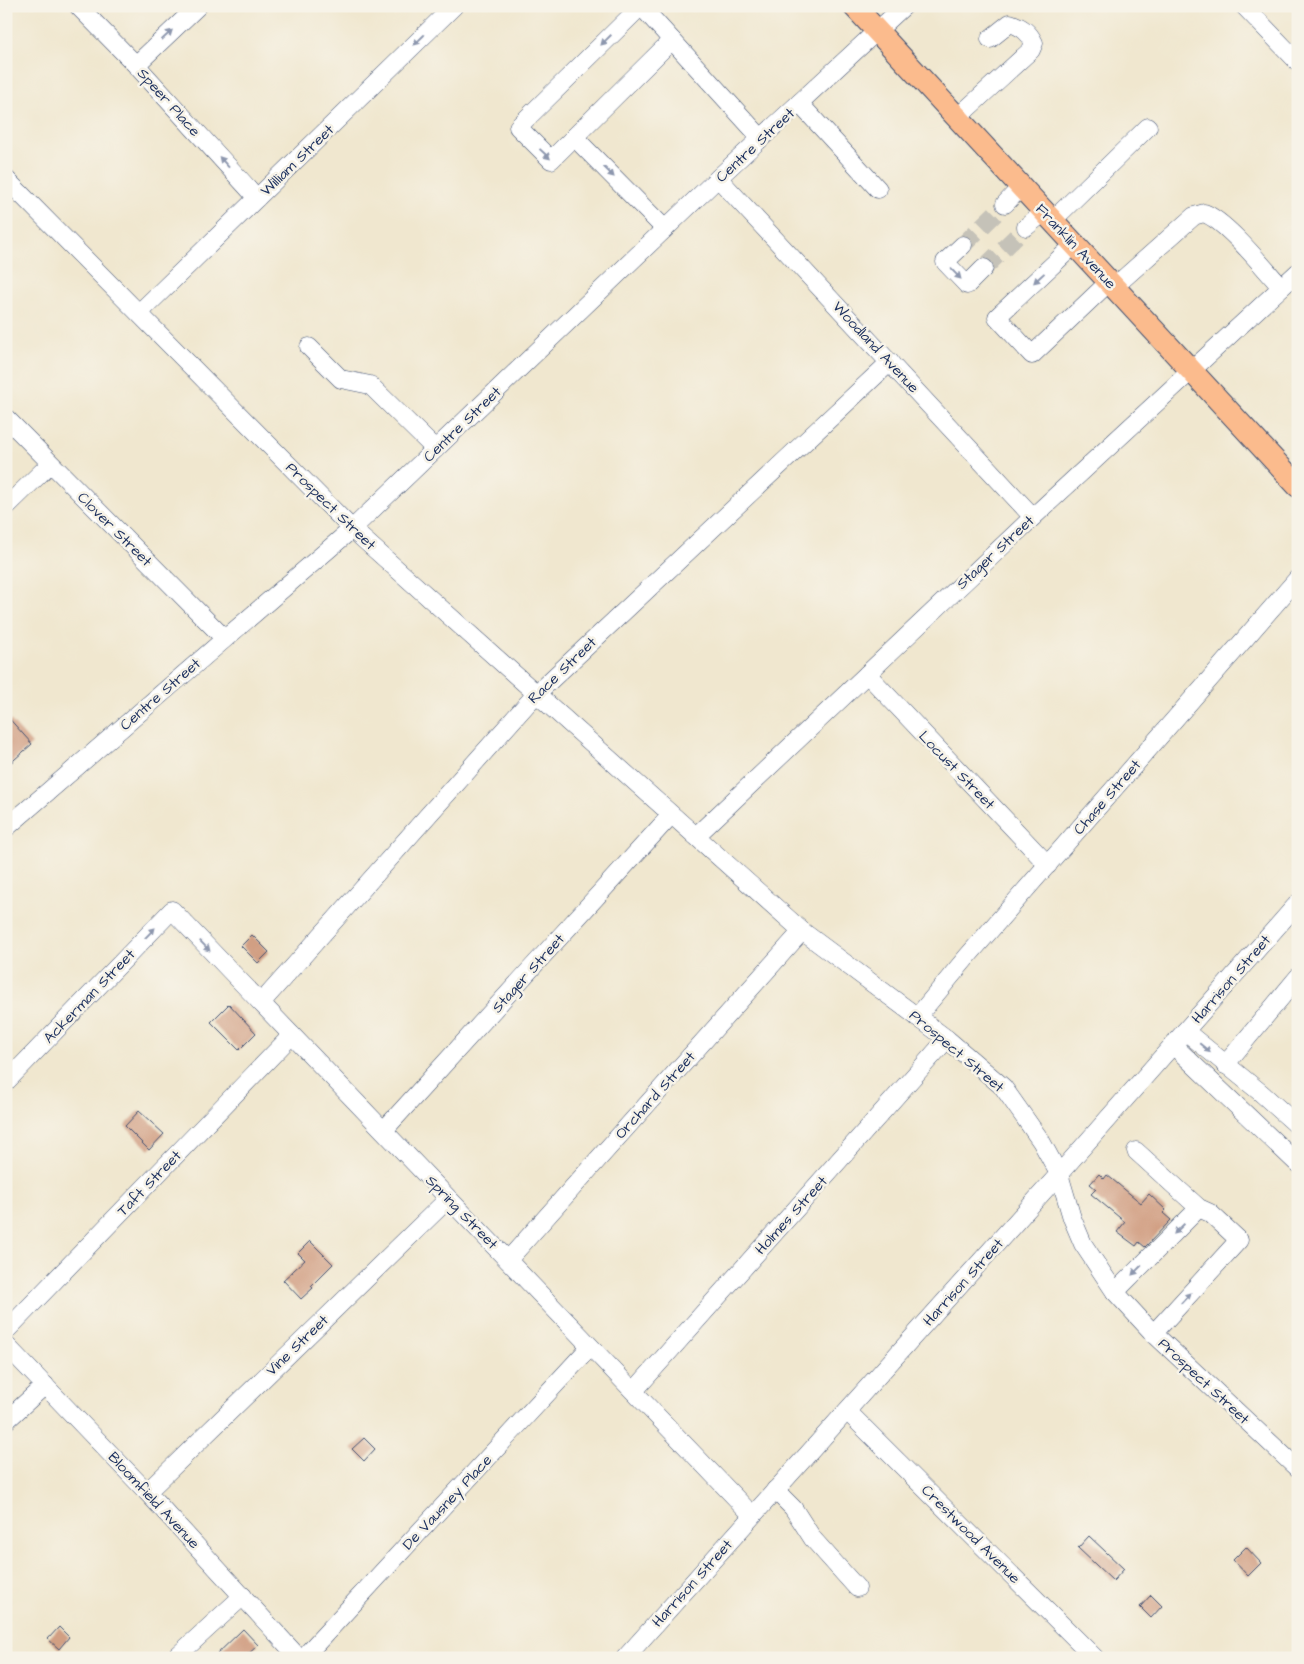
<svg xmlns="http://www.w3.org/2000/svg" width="1304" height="1664" font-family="'Architects Daughter',sans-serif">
<rect width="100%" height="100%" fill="#f7f3e8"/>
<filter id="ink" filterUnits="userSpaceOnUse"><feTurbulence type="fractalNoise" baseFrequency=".02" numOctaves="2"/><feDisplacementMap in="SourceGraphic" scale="10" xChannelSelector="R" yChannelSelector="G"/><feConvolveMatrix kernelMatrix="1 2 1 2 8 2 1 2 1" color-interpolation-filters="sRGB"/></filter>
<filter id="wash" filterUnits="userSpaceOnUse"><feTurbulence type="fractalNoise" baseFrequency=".0096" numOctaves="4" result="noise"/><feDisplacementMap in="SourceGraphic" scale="20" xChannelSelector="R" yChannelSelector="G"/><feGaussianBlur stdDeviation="1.12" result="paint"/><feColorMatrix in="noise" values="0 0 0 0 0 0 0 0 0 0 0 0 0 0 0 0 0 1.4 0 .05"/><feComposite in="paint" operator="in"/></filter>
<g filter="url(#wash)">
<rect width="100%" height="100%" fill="#f0e7cf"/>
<g id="blocks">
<g fill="#d19f83">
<polygon points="6,715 32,744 6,767"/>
<polygon points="252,935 269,952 258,963 241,946"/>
<polygon points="229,1004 256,1033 239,1050 211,1022"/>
<polygon points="139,1111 164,1134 149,1150 125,1126"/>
<polygon points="1099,1174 1104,1179 1107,1175 1141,1203 1149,1194 1166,1210 1163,1213 1171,1220 1145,1247 1139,1242 1136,1246 1117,1232 1125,1222 1091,1194 1096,1189 1090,1184"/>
<polygon points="310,1241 333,1264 311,1286 313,1288 301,1299 283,1280 305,1260 298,1253"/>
<polygon points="364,1438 375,1449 364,1461 352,1449"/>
<polygon points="1089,1536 1124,1569 1113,1581 1078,1548"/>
<polygon points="1246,1547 1261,1563 1248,1576 1233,1560"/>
<polygon points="1151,1595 1162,1606 1151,1618 1140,1607"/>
<polygon points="59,1627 69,1637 59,1649 48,1639"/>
<polygon points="243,1629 258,1645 244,1658 213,1658"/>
</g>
</g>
</g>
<g filter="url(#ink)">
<use href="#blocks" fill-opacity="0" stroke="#3b4b6f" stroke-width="1"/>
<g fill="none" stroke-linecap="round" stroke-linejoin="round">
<g stroke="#c5c2b8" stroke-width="18" stroke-dasharray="18 9" stroke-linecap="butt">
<polyline points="963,245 1005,204"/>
<polyline points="984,268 1026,227"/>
</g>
<defs>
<g id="minor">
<polyline points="641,6 518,127 551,160 672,40"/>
<polyline points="641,6 761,138"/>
<polyline points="1244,6 1298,62"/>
<polyline points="79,7 136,65 257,198"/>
<polyline points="136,65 198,6"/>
<polyline points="799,103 878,189"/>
<path d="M 957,118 L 1031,50 L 1034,43 C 1029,32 1022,27 1010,23 L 990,39"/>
<polyline points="574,137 665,229"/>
<polyline points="718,178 1033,517"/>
<polyline points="6,179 352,529 802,931 947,1039 1003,1087 1041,1141 1059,1174 1072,1218 1083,1244 1115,1292 1152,1332 1298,1469"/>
<polyline points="1005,204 1021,187"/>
<polyline points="1052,221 1148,127"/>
<polyline points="1026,227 1044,212"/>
<polyline points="963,245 945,262 967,285 984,268"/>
<polyline points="1074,245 997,317 1032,355 1109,282"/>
<path d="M 1114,287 L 1194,216 L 1204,213 C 1226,221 1264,268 1281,287"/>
<polyline points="139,313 454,6"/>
<polyline points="309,347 341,379 370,385 435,449"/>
<polyline points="6,418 224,638"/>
<polyline points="6,507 50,464"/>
<polyline points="867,674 1048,865"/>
<polyline points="6,828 352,529 718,178 904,6"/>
<polyline points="696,836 1033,517 1298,272"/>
<polyline points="261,1003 536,694 890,362"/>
<polyline points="917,1017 966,958 1298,578"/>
<polyline points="1185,1031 1260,1092 1298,1126"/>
<polyline points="1173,1045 1298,1164"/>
<polyline points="1225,1065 1298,977"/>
<polyline points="6,1082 172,910 752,1515"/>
<polyline points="384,1130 671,815"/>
<polyline points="1136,1151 1199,1208 1210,1213 1239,1240 1153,1334"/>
<polyline points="508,1260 802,931"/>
<polyline points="1115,1292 1199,1208"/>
<polyline points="6,1331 292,1035"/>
<polyline points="6,1345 147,1492 299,1658"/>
<polyline points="634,1391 947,1039"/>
<polyline points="847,1411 1095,1658"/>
<polyline points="6,1421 45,1385"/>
<polyline points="775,1490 793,1508 813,1539 857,1588"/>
<polyline points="147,1492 448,1199"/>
<polyline points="175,1658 243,1596"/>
<polyline points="303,1658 590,1347"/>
<polyline points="625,1658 1059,1174 1298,903"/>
</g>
<polyline id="major" points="854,6 1298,486"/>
</defs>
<use href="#minor" stroke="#3b4b6f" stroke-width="19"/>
<use href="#major" stroke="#3b4b6f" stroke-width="24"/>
<use href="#minor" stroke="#fff" stroke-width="18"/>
<use href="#major" stroke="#fbbb8d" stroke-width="22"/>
</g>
<defs><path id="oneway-solid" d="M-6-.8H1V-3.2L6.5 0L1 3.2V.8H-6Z" transform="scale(1.25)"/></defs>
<g fill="#8d97ae">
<use href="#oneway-solid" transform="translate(167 35) rotate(-43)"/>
<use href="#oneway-solid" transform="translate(419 40) rotate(136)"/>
<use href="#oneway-solid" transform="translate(606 40) rotate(135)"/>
<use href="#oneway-solid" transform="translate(545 154) rotate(43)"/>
<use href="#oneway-solid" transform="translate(224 162) rotate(-132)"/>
<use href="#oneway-solid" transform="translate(609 172) rotate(45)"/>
<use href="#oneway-solid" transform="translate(956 274) rotate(46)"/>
<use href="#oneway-solid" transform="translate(1039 278) rotate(137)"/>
<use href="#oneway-solid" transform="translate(150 933) rotate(-46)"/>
<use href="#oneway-solid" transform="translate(205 946) rotate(46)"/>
<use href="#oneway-solid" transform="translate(1205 1048) rotate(40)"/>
<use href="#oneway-solid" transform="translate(1179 1229) rotate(136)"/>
<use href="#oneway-solid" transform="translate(1137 1270) rotate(135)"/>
<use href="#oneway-solid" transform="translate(1186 1298) rotate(-47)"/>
</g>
</g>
<g text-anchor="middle" stroke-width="5" stroke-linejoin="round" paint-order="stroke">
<g font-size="15" fill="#1b2f5e" stroke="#f7f3e8">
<text transform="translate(169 102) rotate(48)" y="5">Speer Place</text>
<text transform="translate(755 145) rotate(-43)" y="5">Centre Street</text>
<text transform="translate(297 160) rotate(-44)" y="5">William Street</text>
<text transform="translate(1076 246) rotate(47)" y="5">Franklin Avenue</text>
<text transform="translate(876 347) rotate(47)" y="5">Woodland Avenue</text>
<text transform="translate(462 424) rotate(-44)" y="5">Centre Street</text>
<text transform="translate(331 506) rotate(44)" y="5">Prospect Street</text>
<text transform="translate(115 529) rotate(45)" y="5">Clover Street</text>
<text transform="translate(995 552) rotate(-43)" y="5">Stager Street</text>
<text transform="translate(562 670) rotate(-44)" y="5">Race Street</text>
<text transform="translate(160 694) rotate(-41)" y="5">Centre Street</text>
<text transform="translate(957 770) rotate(46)" y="5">Locust Street</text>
<text transform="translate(1107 797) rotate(-49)" y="5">Chase Street</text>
<text transform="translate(528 973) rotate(-48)" y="5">Stager Street</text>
<text transform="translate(1231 979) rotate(-49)" y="5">Harrison Street</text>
<text transform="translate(89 996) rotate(-46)" y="5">Ackerman Street</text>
<text transform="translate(957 1051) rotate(40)" y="5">Prospect Street</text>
<text transform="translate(655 1095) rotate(-48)" y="5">Orchard Street</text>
<text transform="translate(149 1183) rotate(-46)" y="5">Taft Street</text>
<text transform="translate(462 1212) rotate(46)" y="5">Spring Street</text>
<text transform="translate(791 1215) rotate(-48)" y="5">Holmes Street</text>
<text transform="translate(963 1282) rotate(-48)" y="5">Harrison Street</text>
<text transform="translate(297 1345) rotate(-44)" y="5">Vine Street</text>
<text transform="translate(1204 1381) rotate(43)" y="5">Prospect Street</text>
<text transform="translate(154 1500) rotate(47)" y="5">Bloomfield Avenue</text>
<text transform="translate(447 1502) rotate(-47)" y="5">De Vausney Place</text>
<text transform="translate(971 1534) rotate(45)" y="5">Crestwood Avenue</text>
<text transform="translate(692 1583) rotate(-48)" y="5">Harrison Street</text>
</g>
</g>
<rect width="1304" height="1664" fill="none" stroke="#f7f3e8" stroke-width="25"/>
</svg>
